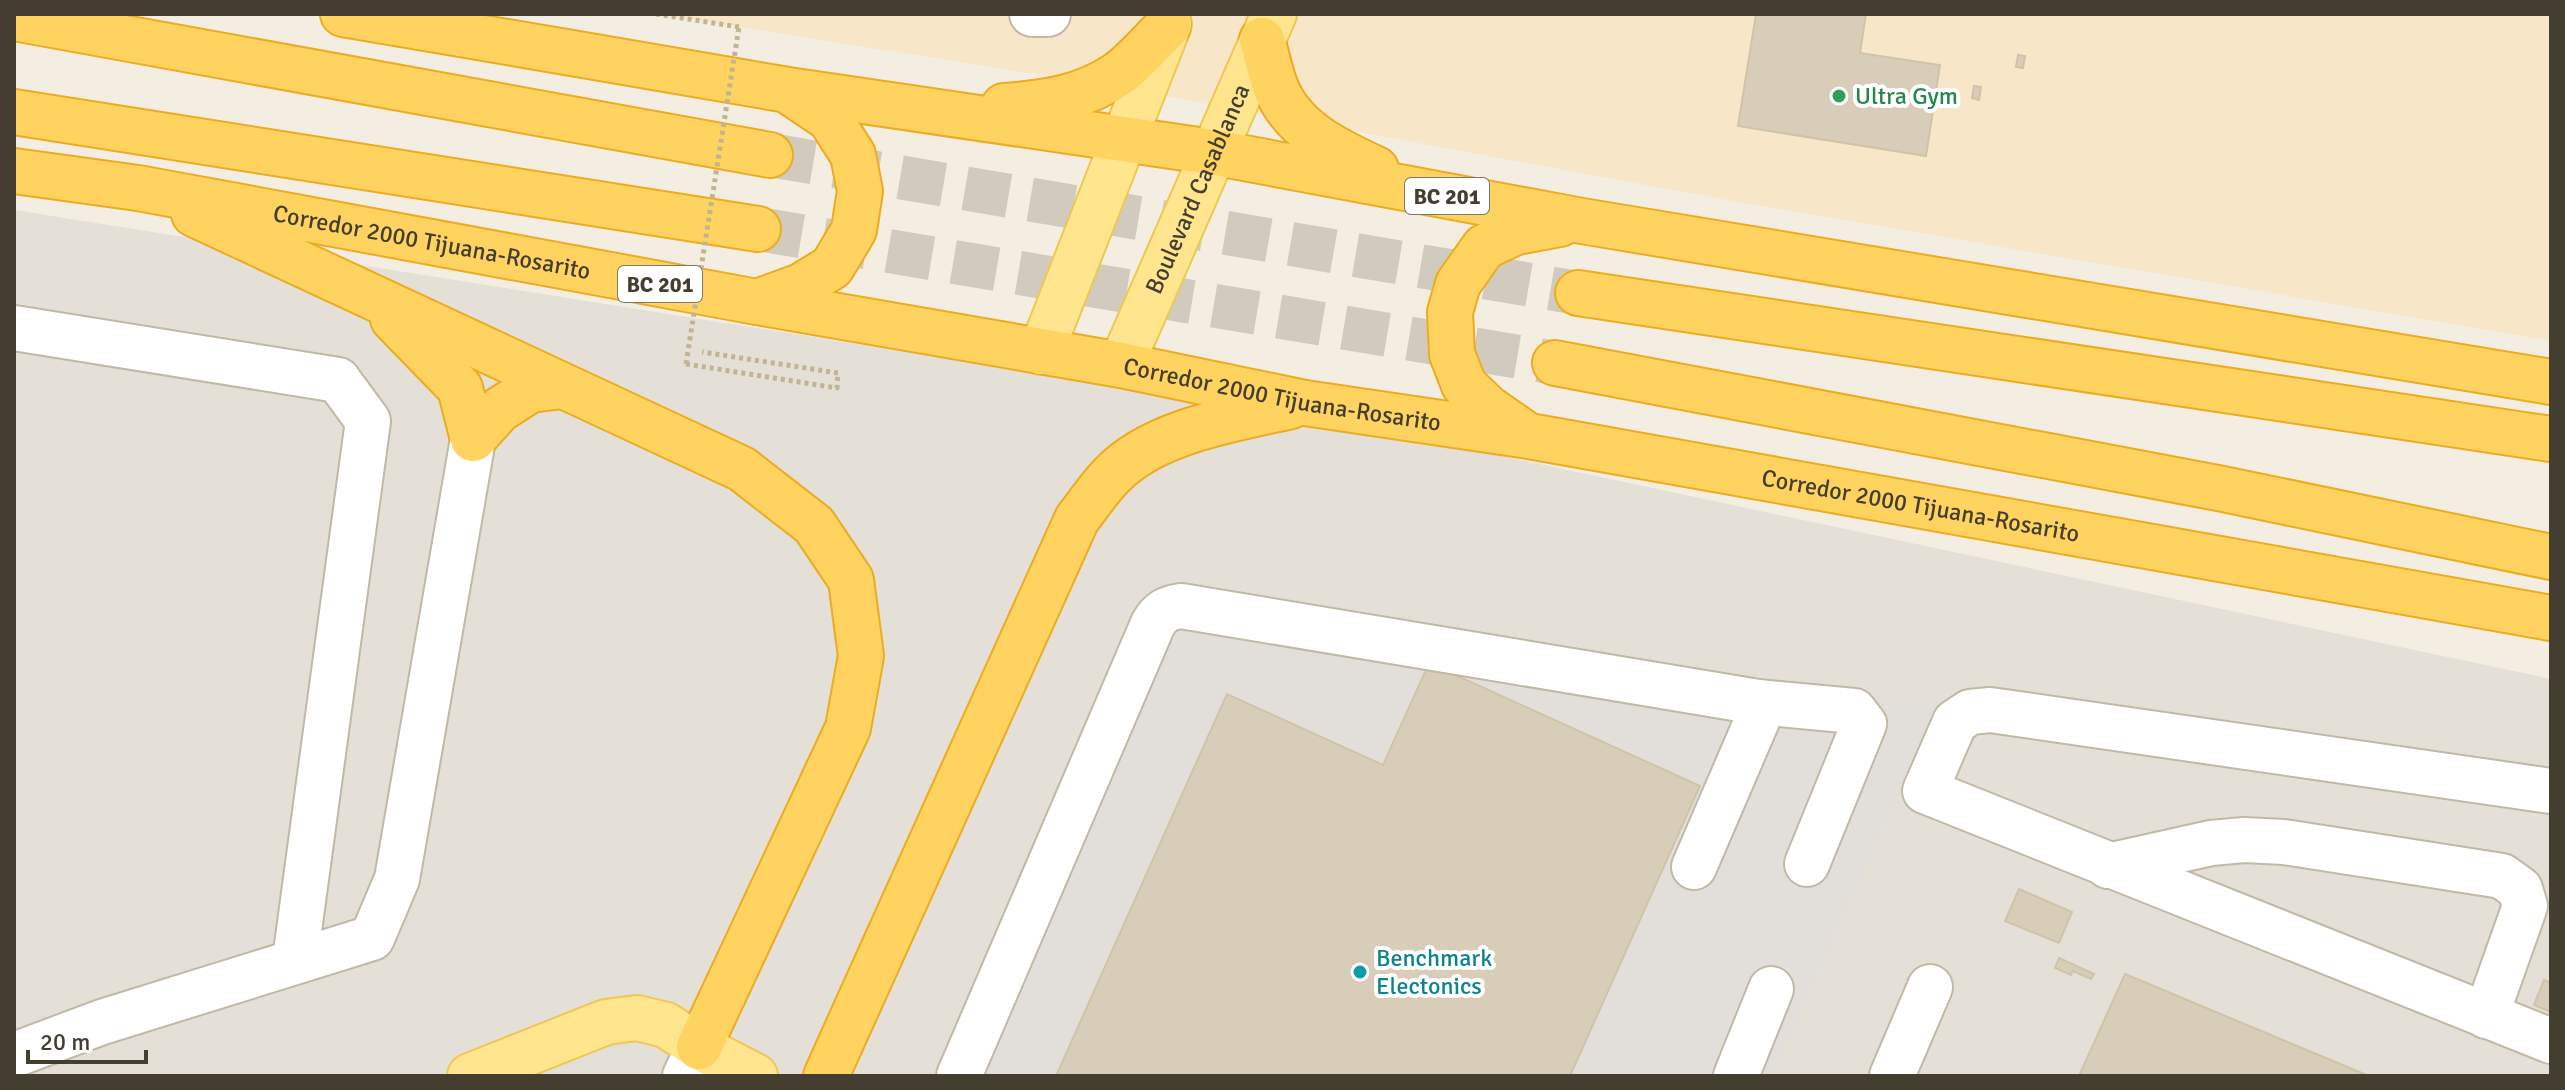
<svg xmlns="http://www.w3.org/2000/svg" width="2565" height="1090" font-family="Signika,sans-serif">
<rect width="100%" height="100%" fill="#f3eee1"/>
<polygon fill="#f8e6c9" points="656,14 2551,14 2551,341 1710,197 1099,84"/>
<polygon fill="#e4dfd7" points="14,210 1323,418 2551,679 2551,1076 14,1076"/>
<polygon fill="#e2dfdb" points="1178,615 1792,697 1941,701 1772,1076 1570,1076 1700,786 1430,663 1383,765 1227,695 1056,1076 976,1076"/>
<g fill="#d8cdb8" stroke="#d0c3a8" stroke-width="2">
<polygon points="1756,14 1866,14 1860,53 1940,65 1926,156 1738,126"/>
<polygon points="2018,55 2025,56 2023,68 2016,67"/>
<polygon points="1974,86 1981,87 1979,100 1972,98"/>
<polygon points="1429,663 1700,786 1570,1076 1056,1076 1227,694 1383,765"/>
<polygon points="2019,889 2072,912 2059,943 2005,921"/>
<polygon points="2059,958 2094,974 2091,979 2073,971 2071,975 2055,968"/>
<polygon points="2125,974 2369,1076 2079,1076"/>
<polygon points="2544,980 2551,983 2551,1012 2534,1005"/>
</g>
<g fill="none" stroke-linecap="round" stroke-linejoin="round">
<g stroke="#d0cbbe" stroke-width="44" stroke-dasharray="44 22" stroke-linecap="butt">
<polyline points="770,155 1578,293"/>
<polyline points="758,229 1555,363"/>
</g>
<defs>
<g id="minor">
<polyline points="1032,14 1048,14"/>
<polyline points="14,328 338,380 368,421 295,960"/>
<polyline points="1758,702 1854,711 1864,724 1807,864"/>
<polyline points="2551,791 1990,710 1970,712 1955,722 1925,791 2551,1041"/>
<polyline points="2108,866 2211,843 2244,840 2284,842 2502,876 2520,889 2525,906 2486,1016"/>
<polyline points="14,1055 102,1022 372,938 397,879 473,439"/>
<polyline points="685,1076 699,1047"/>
<path d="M 959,1076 L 1153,624 C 1160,612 1167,608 1181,606 L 1758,702 L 1762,709 L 1694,867"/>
<polyline points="1736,1076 1771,989"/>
<polyline points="1892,1076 1930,987"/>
</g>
<g id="major">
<polyline points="1041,352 1169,24"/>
<path id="s1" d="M 1121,365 L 1274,14"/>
<polyline points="470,1076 606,1022 637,1018 666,1025 699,1047 755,1076"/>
</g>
<g id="highway">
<polyline points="343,14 788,90 1212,152 1582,221 2551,382"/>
<polyline points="14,18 770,155"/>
<path d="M 1262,40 C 1267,56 1270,73 1276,88 C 1293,131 1337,151 1376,169"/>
<path d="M 1004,106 C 1045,103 1083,98 1118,74 C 1136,61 1152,41 1168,26"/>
<polyline points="14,112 758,229"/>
<path id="s2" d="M 14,171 L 138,188 L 757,302 L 1121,365 L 1305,403 L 1529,436 L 2551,618"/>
<polyline points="194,214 742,469 814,525 851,580 861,656 848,728 699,1047"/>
<polyline points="1578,293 2551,439"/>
<polyline points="757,302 801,286 832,267 854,230 860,191 853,155 830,119 790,92"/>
<polyline points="393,319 460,388 473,439 499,410 530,390 562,386"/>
<polyline points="1555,363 2218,488 2551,557"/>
<polyline points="1524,433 1488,408 1464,385 1452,354 1450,312 1458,284 1484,247 1516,232 1560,224"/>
<path d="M 826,1076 L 1077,519 C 1089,504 1099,488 1112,475 C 1154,431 1234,419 1291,406"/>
</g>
</defs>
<use href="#minor" stroke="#c1b9a6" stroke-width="48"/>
<use href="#major" stroke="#efc853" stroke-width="48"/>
<use href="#highway" stroke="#ecac22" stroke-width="48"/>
<g stroke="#c2b493" stroke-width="5" stroke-dasharray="4 4" stroke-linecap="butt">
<polyline points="656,14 739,27"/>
<polyline points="686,364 837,388 838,373 702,352"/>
</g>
<use href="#minor" stroke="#fff" stroke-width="44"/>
<use href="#major" stroke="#ffe58d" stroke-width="44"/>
<use href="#highway" stroke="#ffd35f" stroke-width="44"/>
<polyline stroke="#c2b493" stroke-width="5" stroke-dasharray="4 4" stroke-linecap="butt" points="686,364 739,27"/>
</g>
<circle fill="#2e9e5b" stroke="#fff" stroke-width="3" cx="1839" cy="96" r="8"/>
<circle fill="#0f9aa8" stroke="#fff" stroke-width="3" cx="1360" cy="972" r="8"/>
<g text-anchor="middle" stroke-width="8" stroke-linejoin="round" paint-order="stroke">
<g fill="#fff" stroke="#7c786f" stroke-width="2">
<rect x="1405" y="178" width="84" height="36" rx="6"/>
<rect x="618" y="266" width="84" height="36" rx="6"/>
</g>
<g font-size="22" font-weight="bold" fill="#443e31">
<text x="1447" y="204">BC 201</text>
<text x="660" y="292">BC 201</text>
</g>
<g font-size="24" fill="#27864d" stroke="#fff" text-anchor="start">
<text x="1855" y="104">Ultra Gym</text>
</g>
<g font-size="24" fill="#443e31" stroke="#fff">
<text dy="8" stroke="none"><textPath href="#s1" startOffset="192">Boulevard Casablanca</textPath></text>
<text dy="8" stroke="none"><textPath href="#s2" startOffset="424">Corredor 2000 Tijuana-Rosarito</textPath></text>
<text dy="8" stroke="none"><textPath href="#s2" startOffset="1288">Corredor 2000 Tijuana-Rosarito</textPath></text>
<text dy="8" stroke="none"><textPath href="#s2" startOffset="1936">Corredor 2000 Tijuana-Rosarito</textPath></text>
</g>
<g font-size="24" fill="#0d838f" stroke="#fff" text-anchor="start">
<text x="1376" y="966">Benchmark<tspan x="1376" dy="28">Electonics</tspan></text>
</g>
</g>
<rect width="2565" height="1090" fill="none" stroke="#443e31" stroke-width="32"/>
<path d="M28 1050v12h118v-12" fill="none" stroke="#443e31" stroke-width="4"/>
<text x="40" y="1050" font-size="24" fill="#443e31" stroke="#ffffff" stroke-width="6" paint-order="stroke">20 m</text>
</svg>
